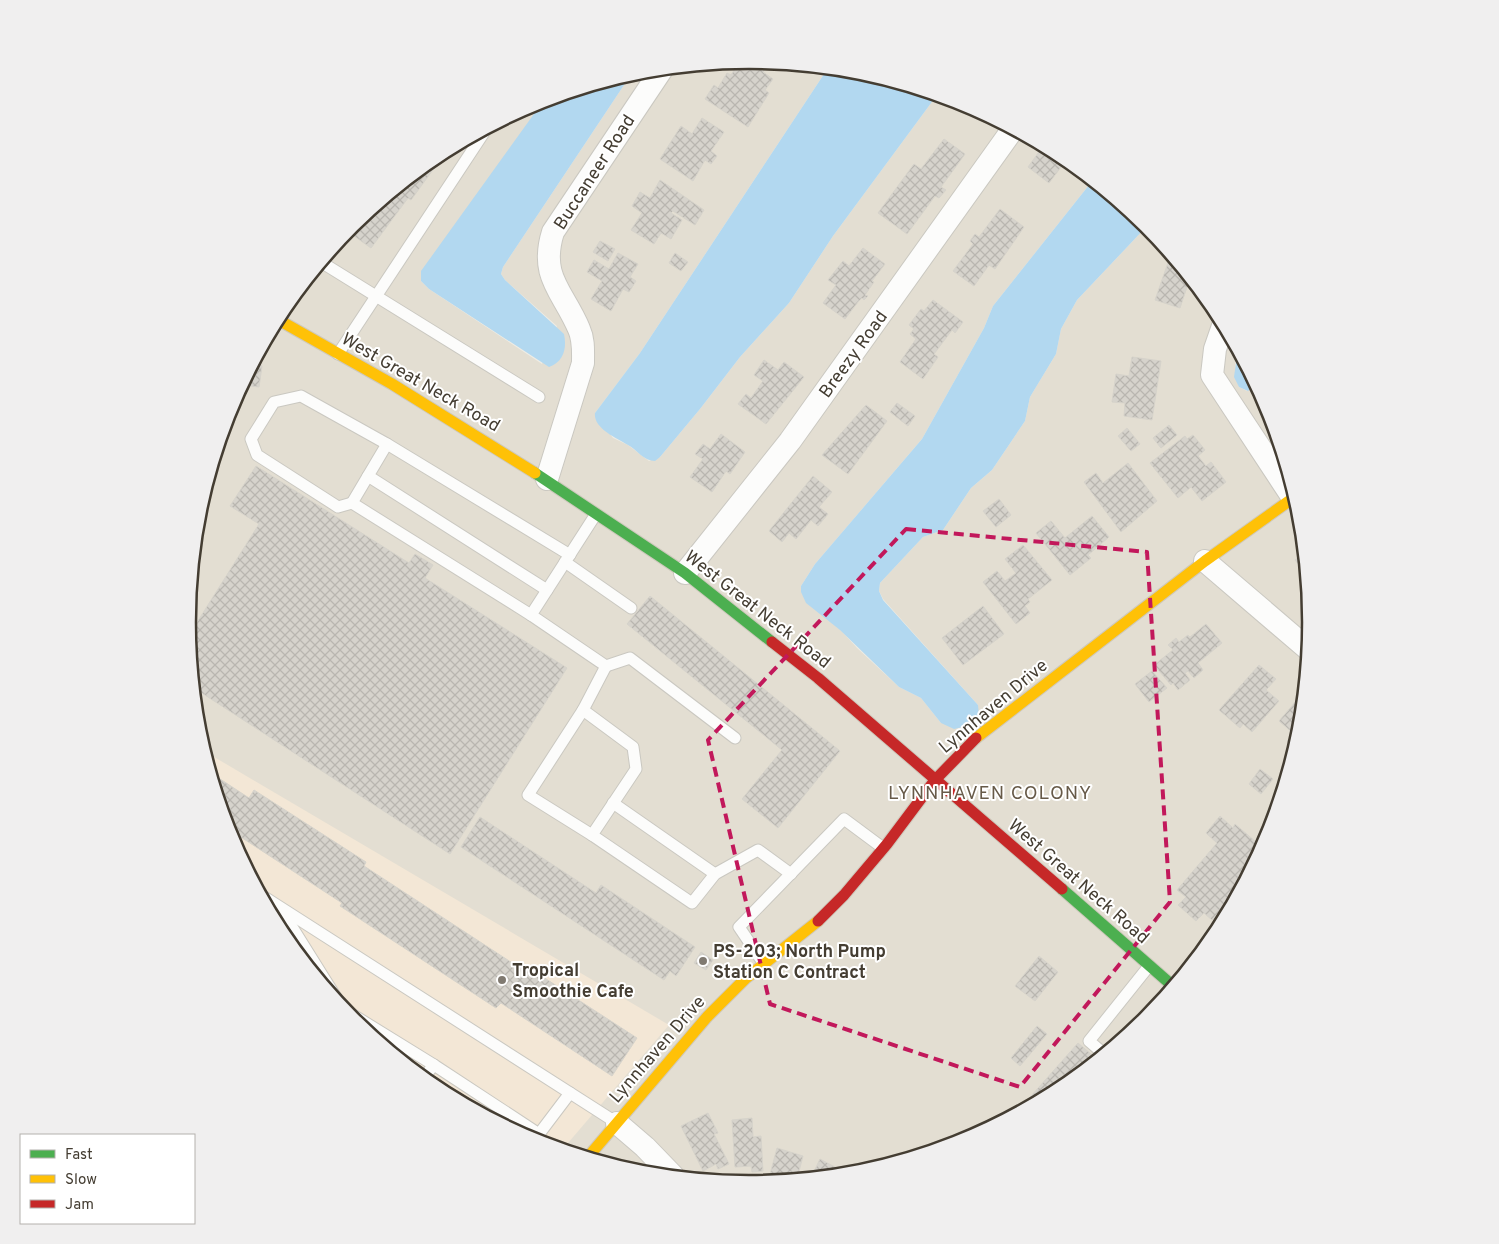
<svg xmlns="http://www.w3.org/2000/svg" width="1499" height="1244" font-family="Overpass,sans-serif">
<defs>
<pattern id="building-cross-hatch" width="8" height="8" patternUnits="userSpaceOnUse" patternTransform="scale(1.25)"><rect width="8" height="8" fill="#d6d3cc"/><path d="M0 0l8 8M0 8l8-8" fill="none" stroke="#b9b6b0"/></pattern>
</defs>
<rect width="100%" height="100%" fill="#eeece5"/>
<polygon fill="#e3ded2" points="750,60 828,68 640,353 595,413 613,438 628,445 649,461 660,457 700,409 740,357 789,303 833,236 937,95 965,103 1062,155 1093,180 993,306 984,328 922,439 815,564 801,586 857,648 899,687 921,698 941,723 978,705 883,599 879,591 880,583 923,537 943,530 971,488 992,470 1025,421 1030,397 1056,354 1061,329 1077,300 1148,225 1217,310 1238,349 1235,362 1239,387 1247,391 1256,383 1269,407 1301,513 1311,622 1301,732 1269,837 1217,934 1147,1020 1061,1089 964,1141 859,1173 749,1184 640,1173 534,1141 437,1089 282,934 230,837 198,731 188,622 198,512 230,407 282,310 352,224 438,155 544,100 421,281 429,289 542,364 557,326 505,280 501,274 503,267 632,73"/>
<polygon fill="#f3e7d6" points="204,751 669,1025 562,1150 534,1141 437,1089 352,1019 282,934 230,837"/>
<g fill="#b2d8f0">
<path d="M 828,68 L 859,71 L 937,95 L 833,236 L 789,303 L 740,357 L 700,409 L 660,457 L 655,461 C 644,461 637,450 628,445 C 616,438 593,428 595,413 L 640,353 Z"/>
<path d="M 632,73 L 503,267 L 501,274 L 505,280 L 564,334 C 567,348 564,362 549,367 L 429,289 L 421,281 L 421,271 L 544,100 Z"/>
<polygon points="1093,180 1148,225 1077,300 1061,329 1056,354 1030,397 1025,421 992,470 971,488 943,530 923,537 880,583 879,591 883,600 978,705 979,715 963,727 954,729 941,723 921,698 899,687 840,630 806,603 801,592 801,586 815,564 922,439 984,328 993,306"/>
<polygon points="1238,349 1256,383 1248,391 1239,387 1234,377"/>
</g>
<g fill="url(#building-cross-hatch)" stroke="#d6d3cb">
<polygon points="750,60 765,69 763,72 773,79 765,90 769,93 748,127 705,99 714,85 718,88 727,73 731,75 740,61"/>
<polygon points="702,118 724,132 711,151 717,156 711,164 705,160 693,181 660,159 681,126 692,134"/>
<polygon points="944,139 965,154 941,187 946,190 939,198 935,196 907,234 878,213 914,164 921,169"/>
<polygon points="1044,145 1067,159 1049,183 1028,167"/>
<polygon points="448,149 411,200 408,198 371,248 347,231 438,155"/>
<polygon points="660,180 704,210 695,225 673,211 671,213 682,220 671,239 661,233 654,244 631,230 642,213 632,206 640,192 650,198"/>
<polygon points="1000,209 1024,227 995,269 989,265 974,286 953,271 973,244 970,241 975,234 979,237"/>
<polygon points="600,241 615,249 608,261 593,252"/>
<polygon points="863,248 885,264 872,281 874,282 865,295 868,296 864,300 862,298 858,302 845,319 823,303 836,285 828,280 843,261 849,266"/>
<polygon points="618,253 638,264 630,277 636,281 629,292 623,289 611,311 591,299 602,281 587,272 594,260 609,269"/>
<polygon points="675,253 688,262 681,271 669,263"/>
<polygon points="1171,254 1190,278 1180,308 1155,300"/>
<polygon points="933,300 963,322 955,333 952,330 934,354 938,357 923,379 900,362 916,339 910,334 914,329 909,325 921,309 924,311"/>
<polygon points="257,357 260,358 259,365 262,366 259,387 242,385"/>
<polygon points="1132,357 1161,361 1152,420 1124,416 1125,403 1112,402 1116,374 1129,376"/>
<polygon points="764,360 778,370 784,362 804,377 766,424 738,404 746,394 751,398 763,381 754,375"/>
<polygon points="897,403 915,416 908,426 890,412"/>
<polygon points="866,405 887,421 848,474 822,455"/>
<polygon points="1169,425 1177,435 1161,448 1153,438"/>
<polygon points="1127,428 1140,444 1131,451 1118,436"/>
<polygon points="721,434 745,452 730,474 726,471 712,492 690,477 703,459 695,454 703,444 710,449"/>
<polygon points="1193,435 1205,450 1198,456 1206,466 1211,462 1226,482 1202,501 1191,487 1178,498 1150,463 1185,436 1187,439"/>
<polygon points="1128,463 1157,501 1121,532 1084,482 1096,473 1103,483"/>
<polygon points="256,466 409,563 415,554 433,565 425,578 567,668 450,854 194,688 189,635 259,524 230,506"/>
<polygon points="813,476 832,492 819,507 828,514 818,526 811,520 796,539 789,533 782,542 769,531"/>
<polygon points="999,499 1011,515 996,527 983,511"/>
<polygon points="1092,516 1109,537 1088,555 1091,558 1070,575 1036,533 1051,521 1065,538"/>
<polygon points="1023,545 1052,580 1028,599 1030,602 1025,606 1030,613 1016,624 983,582 997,571 1005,581 1016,573 1005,559"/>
<polygon points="1305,552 1307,574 1295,560"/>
<polygon points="650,596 840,751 778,828 742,799 782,750 627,624"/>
<polygon points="983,606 1004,634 963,665 942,638"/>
<polygon points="1206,624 1222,643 1198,663 1203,670 1194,678 1188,671 1185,673 1190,680 1178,690 1173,683 1171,685 1154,665 1173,650 1168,645 1176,638 1179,642 1188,635 1190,637"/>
<polygon points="1259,665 1276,679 1266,690 1279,701 1252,732 1243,724 1240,728 1219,710"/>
<polygon points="1152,671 1167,688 1149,702 1135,684"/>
<polygon points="1297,700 1303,706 1301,732 1296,748 1287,741 1294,734 1279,721"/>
<polygon points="1260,769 1273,779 1261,794 1249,784"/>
<polygon points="211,773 249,798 254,790 366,862 364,866 520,968 523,964 637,1038 612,1076 501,1003 496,1008 340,906 342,903 230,830 229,832"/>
<polygon points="1220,816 1233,828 1235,824 1263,848 1245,882 1212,920 1204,913 1196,921 1178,905 1186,897 1177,890 1217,843 1206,833"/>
<polygon points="480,817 596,893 601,885 695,947 676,976 670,971 664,980 461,847"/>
<polygon points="1222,912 1227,916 1221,927 1213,921"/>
<polygon points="701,952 713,960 706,970 694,963"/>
<polygon points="1039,956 1058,972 1035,1001 1015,986"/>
<polygon points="1037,1026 1047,1034 1020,1066 1011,1058"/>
<polygon points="1078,1043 1098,1060 1061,1089 1016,1113"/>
<polygon points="708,1113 718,1133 714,1134 729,1164 718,1169 716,1164 703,1171 681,1126"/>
<polygon points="752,1118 753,1137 761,1136 763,1171 752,1172 751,1166 735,1167 732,1120"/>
<polygon points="777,1148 803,1156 797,1179 768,1182"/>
<polygon points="820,1159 844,1172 842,1175 811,1178"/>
</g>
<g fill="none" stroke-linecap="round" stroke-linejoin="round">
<defs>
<g id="lane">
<polyline points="321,262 539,397"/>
<polyline points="338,354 487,128"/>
<polyline points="368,476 352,503 531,615"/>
<polyline points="352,503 338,507 257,455 251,439 274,402 301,396 387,444"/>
<polyline points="565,562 631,608"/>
<polyline points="547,590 368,476 387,444 570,555"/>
<polyline points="606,666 630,658 735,738"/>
<polyline points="583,710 633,747 636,769 592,835 692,903 715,874 758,850 791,874"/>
<polyline points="613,803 715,874"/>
<polyline points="592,835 528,795 583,710 606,666 531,615 596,514"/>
<polyline points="261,895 617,1123"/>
<polyline points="282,911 342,1007"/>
<polyline points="764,964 739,927 844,819 883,848"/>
<polyline points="345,1010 434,1065"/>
<polyline points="1104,1054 1089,1041 1149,966"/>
<polyline points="423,1078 434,1065 539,1134 570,1093"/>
</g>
<g id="street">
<polyline points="1224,323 1215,349 1212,375 1293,498"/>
<path d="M 547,479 L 583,363 C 583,351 584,340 579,329 C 563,291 539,277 553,232 L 662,69"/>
<polyline points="1205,561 1309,650"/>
<polyline points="685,573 790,441 1013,129"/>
<polyline points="617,1123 645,1147 673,1176"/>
</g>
<g id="fast">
<polyline points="535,473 685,573 772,642"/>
<polyline points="1062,889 1174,987"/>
</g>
<g id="slow">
<polyline points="277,319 392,384 535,473"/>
<polyline points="976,738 1205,561 1296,496"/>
<polyline points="588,1157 707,1017 745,979 818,921"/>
</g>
<g id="jam">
<polyline points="772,642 818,678 1062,889"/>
<polyline points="818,921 844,895 887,844 935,780 976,738"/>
</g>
</defs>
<use href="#lane" stroke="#cac8c1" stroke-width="13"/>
<use href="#street" stroke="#cac8c1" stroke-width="24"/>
<use href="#fast" stroke="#cec9bc" stroke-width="13"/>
<use href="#slow" stroke="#cec9bc" stroke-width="13"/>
<use href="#jam" stroke="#cec9bc" stroke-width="13"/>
<use href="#lane" stroke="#fcfcfb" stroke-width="11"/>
<use href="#street" stroke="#fcfcfb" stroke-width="22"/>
<use href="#fast" stroke="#4caf50" stroke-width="11"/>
<use href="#slow" stroke="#ffc107" stroke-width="11"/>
<use href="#jam" stroke="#c62828" stroke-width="11"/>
</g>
<path fill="none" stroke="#c2185b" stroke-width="4" stroke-dasharray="10 6" stroke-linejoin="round" d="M 906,529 L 1147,552 L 1170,902 L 1020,1087 L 770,1004 L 708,740 Z"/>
<g fill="#807a71" stroke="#fff" stroke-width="2">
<circle cx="703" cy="961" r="5"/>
<circle cx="502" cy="980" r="5"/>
</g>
<g text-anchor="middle" stroke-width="4" stroke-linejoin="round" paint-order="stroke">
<g font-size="18" fill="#443d32" stroke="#fff">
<text transform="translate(594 172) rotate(-57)" y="6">Buccaneer Road</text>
<text transform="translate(853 354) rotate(-54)" y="6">Breezy Road</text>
<text transform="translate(421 382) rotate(30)" y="6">West Great Neck Road</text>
<text transform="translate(758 609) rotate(38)" y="6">West Great Neck Road</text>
<text transform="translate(993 706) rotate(-40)" y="6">Lynnhaven Drive</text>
<text transform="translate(1079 881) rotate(41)" y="6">West Great Neck Road</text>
<text transform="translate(657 1049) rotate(-49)" y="6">Lynnhaven Drive</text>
</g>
<g font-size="18" font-weight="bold" fill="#443d32" stroke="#fff" text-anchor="start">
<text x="713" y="957">PS-203; North Pump<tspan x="713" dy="21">Station C Contract</tspan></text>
<text x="512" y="976">Tropical<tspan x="512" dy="21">Smoothie Cafe</tspan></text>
</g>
<g font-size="19" letter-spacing="1" fill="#675a48" stroke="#fff">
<text x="990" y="799">LYNNHAVEN COLONY</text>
</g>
</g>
<path d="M0 0H1499V1244H0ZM196 622a553 553 0 1 1 1106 0a553 553 0 1 1-1106 0Z" fill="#f0efef" fill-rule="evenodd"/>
<path fill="none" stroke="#443d32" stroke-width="2.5" d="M196 622a553 553 0 1 1 1106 0a553 553 0 1 1-1106 0Z"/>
<rect x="20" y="1134" width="175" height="90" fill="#ffffff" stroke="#b4b1ad"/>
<rect x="30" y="1150" width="25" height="8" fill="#4caf50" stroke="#b4b1ad"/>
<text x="65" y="1159" font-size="15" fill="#443d32">Fast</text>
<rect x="30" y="1175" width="25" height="8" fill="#ffc107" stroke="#b4b1ad"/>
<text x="65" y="1184" font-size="15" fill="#443d32">Slow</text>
<rect x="30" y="1200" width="25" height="8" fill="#c62828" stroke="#b4b1ad"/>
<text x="65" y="1209" font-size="15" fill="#443d32">Jam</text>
</svg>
